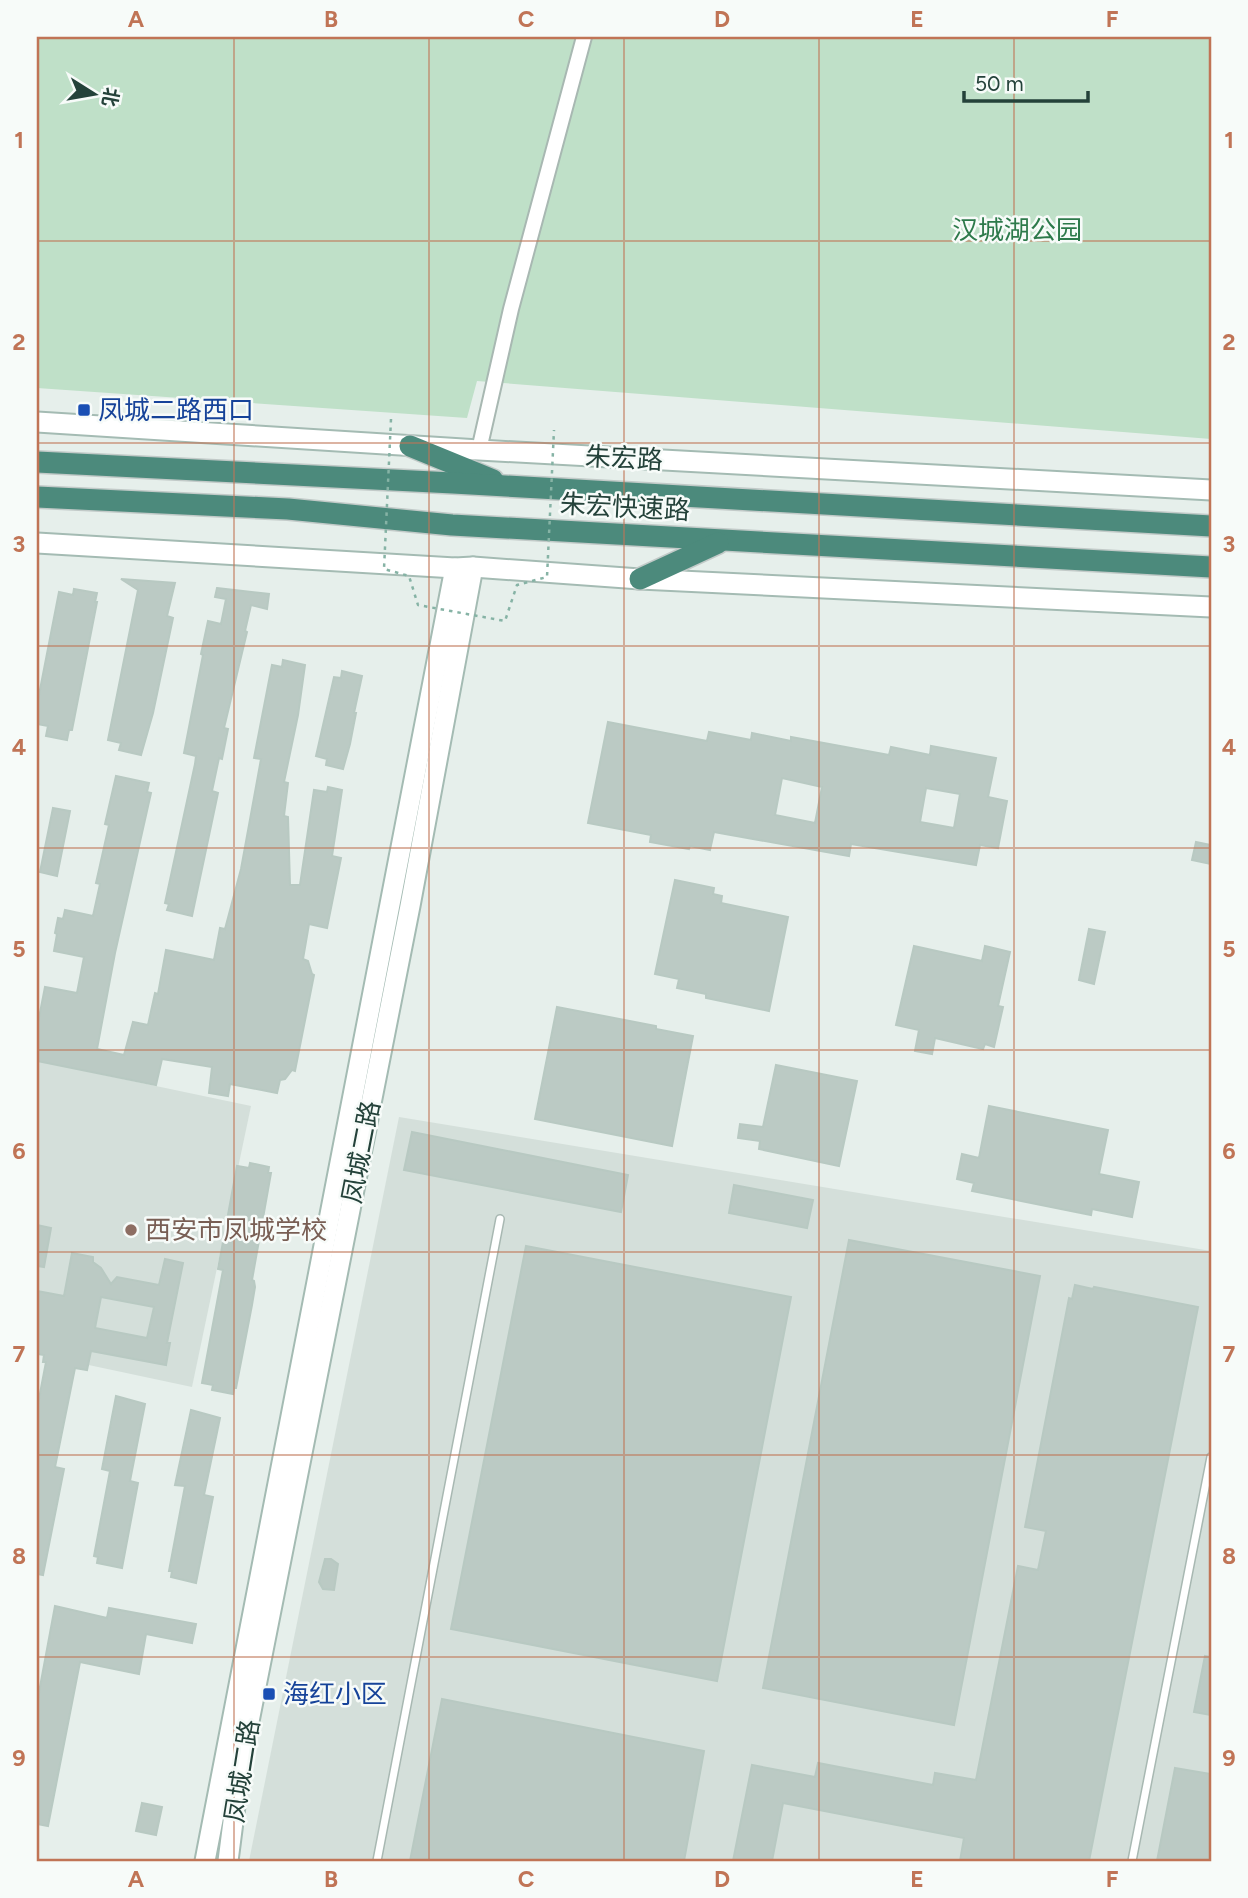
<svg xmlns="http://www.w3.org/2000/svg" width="1248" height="1898" font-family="Figtree,'Noto Sans SC',sans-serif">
<rect width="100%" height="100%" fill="#e6efeb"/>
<g fill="#d4dfda">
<polygon points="37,1061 251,1106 192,1387 37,1354"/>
<polygon points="399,1117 1211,1251 1211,1861 249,1861"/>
</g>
<polygon fill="#bfe0c8" points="37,37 1211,37 1211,439 477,381 467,418 37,388"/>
<g fill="#bbcac4" stroke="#b8c9c2" stroke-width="2" fill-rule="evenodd">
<polygon points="121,579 175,583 167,616 173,618 153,713 141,755 119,750 121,743 108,740 138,590"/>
<polygon points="217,588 269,594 267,609 251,605 245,631 247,632 224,728 228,729 222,759 219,758 212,791 218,793 192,916 167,910 169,904 165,903 195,764 196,756 184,753 203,655 201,654 208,621 221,624 226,599 215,597"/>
<polygon points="74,589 97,593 95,602 97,602 72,730 69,730 67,740 46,736 48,726 37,724 37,705 59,592 73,595"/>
<polygon points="283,660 305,665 298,715 284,782 288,783 284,816 288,817 290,885 300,885 314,790 327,792 328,787 342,790 332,856 341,858 327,928 309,924 303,959 308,961 312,974 314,975 295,1071 292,1070 285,1079 280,1080 277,1093 230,1084 228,1096 209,1093 212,1067 162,1059 156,1085 37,1061 37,1028 45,987 77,993 84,957 54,951 57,934 55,933 58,918 63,919 65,910 93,916 100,884 96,883 109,825 105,824 116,776 149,783 147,792 151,793 115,953 97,1049 124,1055 133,1022 148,1025 155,993 158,994 166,950 214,960 220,928 225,929 241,869 261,759 254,758 272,665 282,667"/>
<polygon points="342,671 362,676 354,713 356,713 350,744 343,769 326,765 327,759 316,756 334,677 341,678"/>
<path d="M 608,722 L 707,741 L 709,732 L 751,740 L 752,733 L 791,741 L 791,737 L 889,755 L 891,747 L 930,755 L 931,746 L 996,758 L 988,797 L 1007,801 L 998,848 L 980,845 L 976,865 L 851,844 L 849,856 L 714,832 L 710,850 L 690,846 L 689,849 L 650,842 L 651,835 L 588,823 ZM 782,778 L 822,787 L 815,823 L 775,815 ZM 926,788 L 960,794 L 954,828 L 920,822 Z"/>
<polygon points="53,808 70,811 57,876 40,872"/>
<polygon points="1196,842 1211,845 1211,864 1192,860"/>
<polygon points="675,880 714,888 713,894 722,896 721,903 788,917 769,1011 706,998 706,994 677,988 679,979 655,974"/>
<polygon points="1089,929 1105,932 1094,984 1079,980"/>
<polygon points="914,946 982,961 985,946 1010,952 998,1006 1003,1007 994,1047 985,1044 983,1049 935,1038 932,1054 915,1051 919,1030 896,1025"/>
<polygon points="557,1007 656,1026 656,1029 693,1036 672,1146 535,1119"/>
<polygon points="776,1065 857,1081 839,1166 759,1149 760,1141 738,1138 740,1124 763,1127"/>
<polygon points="989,1106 1108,1130 1099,1174 1139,1182 1132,1217 1092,1209 1091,1215 972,1191 974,1183 957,1179 962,1154 979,1158"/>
<polygon points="412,1132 628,1175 621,1212 404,1170"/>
<polygon points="250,1163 269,1167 268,1173 271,1173 252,1280 254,1281 255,1287 252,1305 236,1388 234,1388 233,1394 212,1390 213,1385 202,1383 223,1270 218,1269 237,1166 249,1168"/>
<polygon points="734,1185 813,1200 807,1228 729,1213"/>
<polygon points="37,1225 51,1228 44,1267 37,1266"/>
<polygon points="849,1240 1040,1276 954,1725 763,1688"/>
<polygon points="526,1246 791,1297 717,1681 451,1629"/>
<path d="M 72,1253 L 93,1257 L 93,1262 L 101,1268 L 111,1284 L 117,1277 L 159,1285 L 165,1259 L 183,1263 L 167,1343 L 170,1343 L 166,1365 L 91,1351 L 87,1370 L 75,1368 L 55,1467 L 64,1469 L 43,1575 L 37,1574 L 37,1409 L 46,1362 L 43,1362 L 44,1355 L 37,1354 L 37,1291 L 64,1296 ZM 101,1297 L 154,1307 L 147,1338 L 95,1328 Z"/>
<polygon points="1075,1285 1093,1289 1094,1287 1198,1307 1089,1861 960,1861 964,1838 783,1803 772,1861 733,1861 752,1765 815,1777 818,1763 933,1785 935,1773 976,1780 1018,1566 1038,1570 1046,1531 1025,1527 1069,1298 1072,1299"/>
<polygon points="116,1396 145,1404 130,1481 138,1483 122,1568 97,1563 98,1557 94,1556 110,1471 102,1469"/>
<polygon points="191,1410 220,1418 204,1495 213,1497 196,1583 171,1577 172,1571 169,1571 185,1486 175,1485"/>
<polygon points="325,1559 331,1559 338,1564 334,1590 323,1589 319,1582"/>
<polygon points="55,1606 107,1618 109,1608 196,1624 192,1643 146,1634 139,1674 80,1662 48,1826 37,1824 37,1703"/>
<polygon points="1205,1656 1211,1657 1211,1715 1194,1712"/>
<polygon points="442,1699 704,1751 684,1861 410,1861"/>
<polygon points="1175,1768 1211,1774 1211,1861 1157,1861"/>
<polygon points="142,1803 162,1807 156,1835 136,1831"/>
</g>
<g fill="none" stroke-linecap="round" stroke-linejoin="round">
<defs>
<g id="service">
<polyline points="377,1861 500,1219"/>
<polyline points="1132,1861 1211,1457"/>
</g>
<polyline id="minor" points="479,450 511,309 584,37"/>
<g id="secondary">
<polyline points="37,422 479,450 1211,490"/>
<polyline points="37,543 455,568 473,567 640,579 1211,607"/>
<polyline points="205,1861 455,568"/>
<polyline points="228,1861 240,1767 410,906 473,567"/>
</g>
<g id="trunk">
<polyline points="410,446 493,480"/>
<polyline points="37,462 453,483 1211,526"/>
<polyline points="37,497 288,509 452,525 1211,567"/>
<polyline points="640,579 718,543"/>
</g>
</defs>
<use href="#service" stroke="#a8b8b2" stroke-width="10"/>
<use href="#minor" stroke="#a8b8b2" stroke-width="18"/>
<use href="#secondary" stroke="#a4bbb3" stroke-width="23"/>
<use href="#trunk" stroke="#c2cac8" stroke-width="24"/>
<use href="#service" stroke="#fff" stroke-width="7"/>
<use href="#minor" stroke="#fff" stroke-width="14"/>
<use href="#secondary" stroke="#fff" stroke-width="19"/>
<use href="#trunk" stroke="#4c8a7c" stroke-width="21"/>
<polyline stroke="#86b3a5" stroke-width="2.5" stroke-dasharray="3.5 5" stroke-linecap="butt" points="391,419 384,569 409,576 418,605 505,621 517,585 547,577 554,430"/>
</g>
<path fill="none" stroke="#c07456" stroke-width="2" stroke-opacity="0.55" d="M 234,37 L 234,1861M 429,37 L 429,1861M 624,37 L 624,1861M 819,37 L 819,1861M 1014,37 L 1014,1861M 37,241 L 1211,241M 37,443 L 1211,443M 37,646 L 1211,646M 37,848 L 1211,848M 37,1050 L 1211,1050M 37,1252 L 1211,1252M 37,1455 L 1211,1455M 37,1657 L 1211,1657"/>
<g fill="#1a4fb4" stroke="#f7fbf9" stroke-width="2.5">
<rect x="77" y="403" width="14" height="14" rx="3.5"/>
<rect x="262" y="1687" width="14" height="14" rx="3.5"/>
</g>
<circle fill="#8d6e63" stroke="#f7fbf9" stroke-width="2.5" cx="131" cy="1230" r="7"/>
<g text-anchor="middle" stroke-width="5" stroke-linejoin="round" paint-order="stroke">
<g font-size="26" fill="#2d7a4b" stroke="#f7fbf9">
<text x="1017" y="239">汉城湖公园</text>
</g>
<g font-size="26" fill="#164399" stroke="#f7fbf9" text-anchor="start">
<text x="98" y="419">凤城二路西口</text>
<text x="283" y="1703">海红小区</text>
</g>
<g font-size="26" fill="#24423a" stroke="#f7fbf9">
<text transform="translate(624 458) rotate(3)" y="9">朱宏路</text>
<text transform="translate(625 507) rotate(3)" y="9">朱宏快速路</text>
<text transform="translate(361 1152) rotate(-79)" y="9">凤城二路</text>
<text transform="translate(242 1771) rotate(-81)" y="9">凤城二路</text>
</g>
<g font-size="26" fill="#785e54" stroke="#f7fbf9" text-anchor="start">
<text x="145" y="1239">西安市凤城学校</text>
</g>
</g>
<rect width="1248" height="1898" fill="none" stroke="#f7fbf9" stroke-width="77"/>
<g transform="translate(94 94) rotate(101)" stroke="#f7fbf9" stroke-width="5" paint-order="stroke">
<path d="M0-5L12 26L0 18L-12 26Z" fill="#24423a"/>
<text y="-10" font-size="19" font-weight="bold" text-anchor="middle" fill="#24423a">北</text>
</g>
<path d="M964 91v10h124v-10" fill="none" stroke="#24423a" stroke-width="3.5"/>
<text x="975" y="91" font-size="21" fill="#24423a" stroke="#f7fbf9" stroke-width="5" paint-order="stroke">50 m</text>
<rect x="38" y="38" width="1172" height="1822" fill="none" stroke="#c07456" stroke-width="2.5"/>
<g font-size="23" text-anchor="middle" font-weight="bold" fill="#c07456">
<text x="136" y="27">A</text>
<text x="331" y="27">B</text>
<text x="526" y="27">C</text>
<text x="722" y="27">D</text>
<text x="917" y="27">E</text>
<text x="1112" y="27">F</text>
<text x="19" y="148">1</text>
<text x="1229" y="148">1</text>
<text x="19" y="350">2</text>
<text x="1229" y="350">2</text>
<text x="19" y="552">3</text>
<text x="1229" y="552">3</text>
<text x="19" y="755">4</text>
<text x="1229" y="755">4</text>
<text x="19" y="957">5</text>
<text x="1229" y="957">5</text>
<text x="19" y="1159">6</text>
<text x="1229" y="1159">6</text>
<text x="19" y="1362">7</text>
<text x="1229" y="1362">7</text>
<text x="19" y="1564">8</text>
<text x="1229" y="1564">8</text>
<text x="19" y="1766">9</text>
<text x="1229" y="1766">9</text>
<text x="136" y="1887">A</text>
<text x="331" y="1887">B</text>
<text x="526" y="1887">C</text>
<text x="722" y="1887">D</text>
<text x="917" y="1887">E</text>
<text x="1112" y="1887">F</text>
</g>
</svg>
